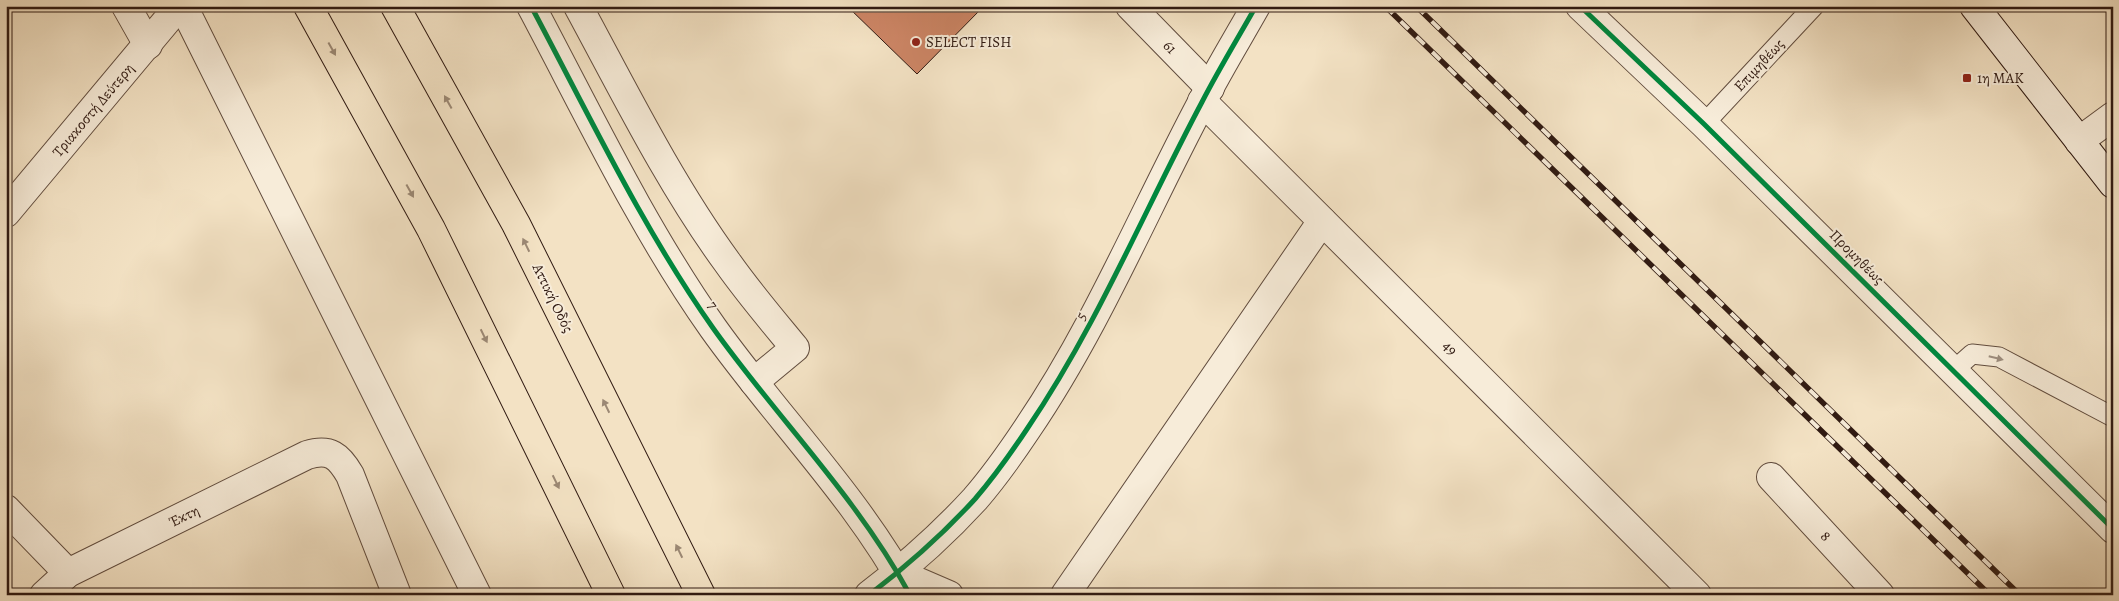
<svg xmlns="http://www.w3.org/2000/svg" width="2119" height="601" font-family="Alegreya,serif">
<rect width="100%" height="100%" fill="#f3e2c4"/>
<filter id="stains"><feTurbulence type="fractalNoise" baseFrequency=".004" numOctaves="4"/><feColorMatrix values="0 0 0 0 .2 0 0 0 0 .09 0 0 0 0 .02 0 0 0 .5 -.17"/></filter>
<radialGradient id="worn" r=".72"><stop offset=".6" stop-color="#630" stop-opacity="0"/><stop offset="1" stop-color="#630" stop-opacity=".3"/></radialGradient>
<polygon fill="#cc8565" stroke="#301a12" points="847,6 978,6 981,9 917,74"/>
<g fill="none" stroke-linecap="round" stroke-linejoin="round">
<defs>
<g id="service">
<polyline points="1704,124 1814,6"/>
<polyline points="1954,370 1972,354 1999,357 2113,417"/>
</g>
<g id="minor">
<polyline points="126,6 148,45"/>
<path d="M 531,6 C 588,113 643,229 713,328 C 777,418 857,497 910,595"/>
<path d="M 578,6 C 624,91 670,184 727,262 C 748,292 772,320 795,348 L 754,382"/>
<polyline points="1130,6 1210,88"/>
<polyline points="1202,101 1697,595"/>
<polyline points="2079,141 2113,116"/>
<polyline points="6,213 179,6"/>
<polyline points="1771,477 1880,595"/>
<polyline points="6,509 68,573"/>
<polyline points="898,573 949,595"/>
<path d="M 44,595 L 68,573 L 307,455 C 330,448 339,456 350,475 L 397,595"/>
<path d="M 869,595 C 907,566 943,534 975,499 C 994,477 1011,453 1027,429 C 1097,326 1144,211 1202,102 C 1219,69 1238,38 1256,6"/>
<polyline points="1065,595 1322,221"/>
</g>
<g id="tertiary">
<polyline points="183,6 477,595"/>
<polyline points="1580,6 1704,124 2113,529"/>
</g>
<polyline id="secondary" points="1974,6 2113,184"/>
<g id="motorway">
<polyline points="308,6 431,229 611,595"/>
<polyline points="395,6 516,224 701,595"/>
</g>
</defs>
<use href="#service" stroke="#614c3e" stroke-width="21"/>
<use href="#minor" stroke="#614c3e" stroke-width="30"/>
<use href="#tertiary" stroke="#614c3e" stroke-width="30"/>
<use href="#secondary" stroke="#301a12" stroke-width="30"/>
<use href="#motorway" stroke="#301a12" stroke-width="30"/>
<use href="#service" stroke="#f7ecd9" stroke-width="19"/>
<use href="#minor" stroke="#f7ecd9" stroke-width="28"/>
<use href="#tertiary" stroke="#f7ecd9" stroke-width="28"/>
<use href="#secondary" stroke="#f7ecd9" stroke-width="28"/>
<use href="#motorway" stroke="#f3e2c4" stroke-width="28"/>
<defs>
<g id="rail">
<polyline points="1385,6 1990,595"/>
<polyline points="1416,6 2020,595"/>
</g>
</defs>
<use href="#rail" stroke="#301a12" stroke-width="5.5"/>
<use href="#rail" stroke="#f7ecd9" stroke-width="4" stroke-dasharray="11" stroke-linecap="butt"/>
<defs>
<g id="cycleway">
<path d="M 531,6 C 588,113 643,229 713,328 C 777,418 857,497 910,595"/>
<polyline points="1580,6 1704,124 2113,529"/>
<path d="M 869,595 C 907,566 943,534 975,499 C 994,477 1011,453 1027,429 C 1097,326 1144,211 1202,102 C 1219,69 1238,38 1256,6"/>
</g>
</defs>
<use href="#cycleway" stroke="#f7ecd9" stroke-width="8"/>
<use href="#cycleway" stroke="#00873e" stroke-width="5"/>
</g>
<defs><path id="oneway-solid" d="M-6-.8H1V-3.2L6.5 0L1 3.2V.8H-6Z" transform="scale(1.25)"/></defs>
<g fill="#9b8874">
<use href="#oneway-solid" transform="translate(332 49) rotate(61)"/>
<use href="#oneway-solid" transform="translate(448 102) rotate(-119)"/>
<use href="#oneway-solid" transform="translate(410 191) rotate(61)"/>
<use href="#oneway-solid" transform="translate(526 245) rotate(-116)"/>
<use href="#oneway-solid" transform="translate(484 336) rotate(64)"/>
<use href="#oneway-solid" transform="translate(606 406) rotate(-116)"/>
<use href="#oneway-solid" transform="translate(556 482) rotate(64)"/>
<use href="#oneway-solid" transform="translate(679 551) rotate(-116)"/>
</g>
<use fill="#9d8e7f" href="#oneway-solid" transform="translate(1996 358) rotate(14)"/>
<g fill="#8f2418" stroke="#f7ecd9" stroke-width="2">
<circle cx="916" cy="42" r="5"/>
<rect x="1962" y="73" width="10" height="10" rx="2.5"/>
</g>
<g text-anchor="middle" stroke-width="4" stroke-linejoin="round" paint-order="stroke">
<g font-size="15" fill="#301a12" stroke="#f7ecd9" text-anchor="start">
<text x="926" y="47">SELECT FISH</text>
<text x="1977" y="83">1η ΜΑΚ</text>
</g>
<g font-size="15" fill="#301a12" stroke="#f7ecd9">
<text transform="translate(1170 47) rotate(46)" y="5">61</text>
<text transform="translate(1759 65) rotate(-47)" y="5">Επιμηθέως</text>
<text transform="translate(93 110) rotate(-50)" y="5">Τριακοστή Δεύτερη</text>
<text transform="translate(1857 257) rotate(45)" y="5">Προμηθέως</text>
<text transform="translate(553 298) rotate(64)" y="5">Αττική Οδός</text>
<text transform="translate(713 305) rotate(56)" y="5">7</text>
<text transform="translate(1081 316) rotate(-61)" y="5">5</text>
<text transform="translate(1450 348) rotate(45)" y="5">49</text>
<text transform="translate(184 516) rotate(-26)" y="5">Έκτη</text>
<text transform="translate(1826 536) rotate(47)" y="5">8</text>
</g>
</g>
<rect width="2119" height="601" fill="none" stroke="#f3e2c4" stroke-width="25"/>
<rect x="8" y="8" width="2104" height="586" fill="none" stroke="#301a12" stroke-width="2.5"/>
<rect x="12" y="12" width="2094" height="576" fill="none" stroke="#301a12"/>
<rect width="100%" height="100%" filter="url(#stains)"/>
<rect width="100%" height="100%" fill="url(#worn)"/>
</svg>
